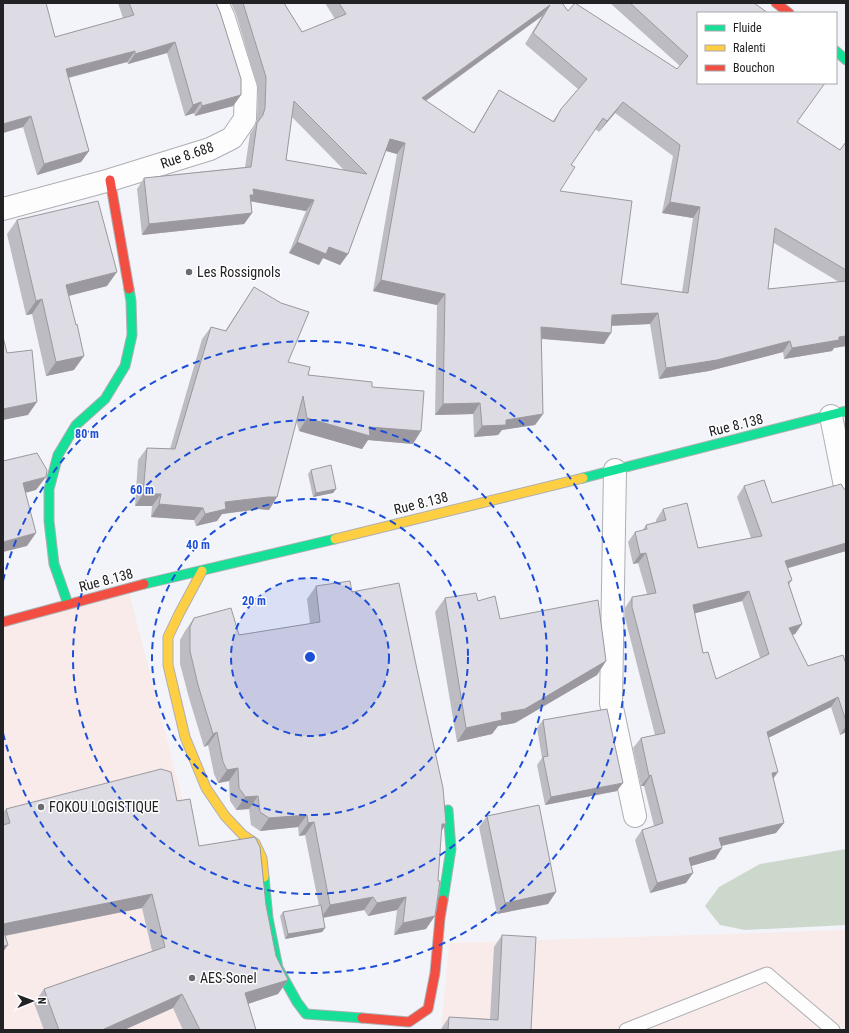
<svg xmlns="http://www.w3.org/2000/svg" width="849" height="1033" font-family="'Roboto Condensed',sans-serif">
<rect width="100%" height="100%" fill="#f3f4f9"/>
<g fill="#f8ebea">
<polygon points="128,588 242,1030 3,1030 3,623"/>
<polygon points="846,930 846,1030 441,1030 449,943"/>
</g>
<polygon fill="#cdd8cc" points="846,849 846,925 745,930 720,925 705,906 719,887 760,864"/>
<g fill="none" stroke-linecap="round" stroke-linejoin="round">
<defs>
<polyline id="lane" points="626,1030 767,974 833,1030"/>
<g id="street">
<polyline points="3,209 110,180 210,149 232,138 245,119 246,88 224,18 217,3"/>
<polyline points="831,416 846,491"/>
<polyline points="615,470 611,703 635,816"/>
</g>
<g id="fast">
<polyline points="836,51 846,60"/>
<polyline points="583,478 846,411"/>
<polyline points="144,584 335,539"/>
<polyline points="68,604 54,564 49,521 49,489 58,455 76,425 105,399 125,366 132,335 131,301 129,289"/>
<polyline points="264,877 268,918 278,968 297,1002 306,1014 362,1018"/>
<polyline points="443,900 451,849 448,810"/>
</g>
<g id="slow">
<polyline points="335,539 583,478"/>
<polyline points="202,571 179,614 168,637 168,665 185,737 206,788 225,816 243,835 255,843 262,858 264,877"/>
</g>
<g id="jam">
<polyline points="776,3 789,13"/>
<polyline points="110,180 129,289"/>
<polyline points="3,622 144,584"/>
<polyline points="362,1018 409,1022 428,1009 435,973 440,918 443,900"/>
</g>
</defs>
<use href="#lane" stroke="#aeafb3" stroke-width="15"/>
<use href="#street" stroke="#aeafb3" stroke-width="24"/>
<use href="#fast" stroke="#aeafb3" stroke-width="11"/>
<use href="#slow" stroke="#aeafb3" stroke-width="11"/>
<use href="#jam" stroke="#aeafb3" stroke-width="11"/>
<use href="#lane" stroke="#fdfdfe" stroke-width="13"/>
<use href="#street" stroke="#fdfdfe" stroke-width="22"/>
<use href="#fast" stroke="#16e098" stroke-width="9"/>
<use href="#slow" stroke="#ffcf43" stroke-width="9"/>
<use href="#jam" stroke="#f24e42" stroke-width="9"/>
</g>
<g fill="#bebcc3" fill-rule="evenodd">
<polygon points="3,3 55,37 123,18 118,3 216,3 241,95 233,106 195,116 194,113 185,116 167,53 128,64 127,62 69,78 89,151 81,162 37,175 23,127 3,133"/>
<path d="M 231,3 L 284,3 L 302,32 L 335,19 L 325,3 L 562,3 L 568,11 L 677,69 L 680,66 L 610,3 L 754,3 L 698,13 L 797,122 L 840,150 L 846,142 L 846,346 L 834,348 L 832,351 L 784,359 L 783,352 L 709,371 L 659,379 L 650,324 L 612,326 L 604,344 L 541,339 L 543,414 L 535,425 L 502,430 L 498,435 L 474,437 L 473,414 L 435,415 L 437,305 L 373,291 L 397,154 L 386,151 L 348,254 L 340,265 L 323,258 L 319,265 L 289,253 L 306,211 L 251,201 L 252,213 L 244,224 L 142,235 L 137,189 L 144,178 L 245,167 L 250,134 L 255,126 L 257,119 L 258,88 L 236,14 ZM 542,16 L 525,44 L 578,89 L 561,109 L 553,121 L 499,90 L 492,101 L 473,133 L 426,101 ZM 615,113 L 673,156 L 662,213 L 693,218 L 682,292 L 621,284 L 560,191 L 571,165 L 595,129 L 599,132 ZM 292,117 L 344,170 L 286,160 ZM 774,243 L 839,282 L 768,289 Z"/>
<polygon points="17,220 107,286 69,296 74,370 46,376 32,314 26,315 7,234"/>
<polygon points="254,287 288,362 308,375 372,387 413,444 368,440 362,449 299,431 296,420 277,497 269,510 259,509 222,514 217,521 196,526 194,520 151,517 152,506 135,506 138,460 147,448 170,449 202,339 211,327 225,331"/>
<polygon points="311,470 336,489 333,493 313,497 308,474"/>
<path d="M 744,486 L 772,503 L 844,489 L 846,490 L 846,551 L 788,568 L 792,580 L 789,585 L 802,624 L 795,634 L 792,635 L 808,666 L 846,664 L 846,732 L 840,735 L 831,707 L 768,738 L 773,779 L 776,833 L 722,846 L 722,848 L 715,859 L 691,866 L 686,883 L 650,893 L 635,840 L 642,830 L 654,826 L 644,786 L 641,786 L 633,748 L 641,738 L 655,735 L 625,618 L 625,608 L 632,597 L 647,594 L 638,563 L 633,564 L 628,542 L 635,532 L 642,531 L 646,525 L 656,522 L 656,520 L 663,509 L 698,548 L 751,538 L 737,497 ZM 742,601 L 760,658 L 716,679 L 703,653 L 694,613 Z"/>
<polygon points="316,586 352,592 446,824 441,831 426,929 394,935 397,910 368,916 364,910 323,918 325,928 322,932 285,939 280,916 283,912 319,906 305,835 299,836 298,827 260,831 251,825 249,809 236,810 235,808 230,801 229,781 218,783 214,774 208,745 204,747 189,698 180,664 180,640 185,631 194,618 239,635 310,624 307,599"/>
<polygon points="445,598 478,601 500,619 606,661 597,675 515,723 498,726 492,734 457,742 435,612"/>
<polygon points="543,720 617,791 545,805 537,765 542,758 537,728"/>
<polygon points="177,801 199,846 266,905 276,956 288,980 278,994 248,1004 256,1030 183,1030 173,1008 124,1030 44,1030 34,1003 44,989 152,951 142,908 5,936 3,952 3,813 6,809"/>
<polygon points="487,816 556,892 548,904 497,914 479,827"/>
<polygon points="502,935 531,1030 441,1030 441,1029 449,1017 490,1019 494,947"/>
</g>
<g fill="#9b999f">
<polygon points="550,5 542,16 414,109 422,98"/>
<polygon points="175,42 167,53 128,64 135,54"/>
<polygon points="135,51 127,62 59,80 66,69"/>
<polygon points="241,95 233,106 195,116 202,106"/>
<polygon points="201,102 194,113 185,116 193,105"/>
<polygon points="623,102 615,113 599,132 607,121"/>
<polygon points="31,116 23,127 3,133 3,124"/>
<polygon points="390,139 405,143 397,154 383,150"/>
<polygon points="89,151 81,162 37,175 44,164"/>
<polygon points="253,189 314,200 306,211 249,201 242,206"/>
<polygon points="670,202 700,207 693,218 662,213"/>
<polygon points="252,213 244,224 142,235 149,224"/>
<polygon points="297,242 329,247 348,254 340,265 323,258 319,265 289,253"/>
<polygon points="117,272 107,286 56,299 66,285"/>
<polygon points="381,280 445,294 437,305 373,291"/>
<polygon points="42,299 32,314 26,315 36,301"/>
<polygon points="658,313 650,324 604,326 612,315"/>
<polygon points="541,327 611,333 604,344 534,338"/>
<polygon points="846,336 846,346 834,348 832,351 784,359 792,348 839,337"/>
<polygon points="790,341 783,352 709,371 659,379 666,368"/>
<polygon points="84,356 74,370 46,376 56,362"/>
<polygon points="37,402 28,415 3,420 3,409"/>
<polygon points="480,403 473,414 435,415 443,404"/>
<polygon points="543,414 535,425 502,430 498,435 474,437 482,426 506,420"/>
<polygon points="307,418 421,431 413,444 368,440 362,449 299,431"/>
<polygon points="46,477 36,490 14,496 23,483"/>
<polygon points="336,489 333,493 313,497 316,493"/>
<polygon points="143,494 161,494 152,506 135,506"/>
<polygon points="268,497 277,497 269,510 259,509 222,514 217,521 196,526 205,514 225,502"/>
<polygon points="159,504 203,508 194,520 151,517"/>
<polygon points="36,533 27,546 3,552 3,542"/>
<polygon points="846,543 846,551 778,571 785,561"/>
<polygon points="646,553 638,563 633,564 640,554"/>
<polygon points="749,591 742,601 685,616 693,605"/>
<polygon points="802,624 795,634 782,638 789,628"/>
<polygon points="606,661 597,675 515,723 498,726 492,734 457,742 466,728 501,713"/>
<polygon points="838,697 831,707 760,742 767,732"/>
<polygon points="846,726 846,732 840,735"/>
<polygon points="217,732 208,745 204,747 213,734"/>
<polygon points="238,768 229,781 218,783 227,770"/>
<polygon points="778,772 771,782 772,773"/>
<polygon points="651,775 644,786 641,786 649,776"/>
<polygon points="623,783 617,791 545,805 551,797"/>
<polygon points="258,796 249,809 236,810 245,797"/>
<polygon points="307,815 298,827 260,831 269,818"/>
<polygon points="314,822 305,835 299,836 308,823"/>
<polygon points="784,823 776,833 712,848 719,838"/>
<polygon points="442,824 446,824 438,836"/>
<polygon points="722,848 715,859 681,869 689,858"/>
<polygon points="693,873 686,883 650,893 657,883"/>
<polygon points="556,892 548,904 497,914 505,903"/>
<polygon points="152,894 142,908 3,936 3,924"/>
<polygon points="373,897 364,910 321,918 330,905"/>
<polygon points="406,897 397,910 368,916 377,903"/>
<polygon points="435,916 426,929 394,935 403,923"/>
<polygon points="325,928 322,932 285,939 288,934"/>
<polygon points="8,945 3,952 3,946"/>
<polygon points="288,980 278,994 235,1008 245,993"/>
<polygon points="182,994 173,1008 124,1030 102,1030"/>
</g>
<g fill="#dddbe3" stroke="#9b999f" fill-rule="evenodd">
<polygon points="3,3 46,3 55,37 134,15 129,3 216,3 220,12 241,79 241,95 202,106 201,102 193,105 175,42 135,54 135,51 66,69 89,151 44,164 31,116 3,124"/>
<path d="M 243,3 L 284,3 L 302,32 L 346,14 L 339,3 L 562,3 L 568,11 L 575,3 L 677,69 L 688,56 L 630,3 L 754,3 L 768,13 L 698,13 L 698,83 L 825,83 L 797,122 L 840,150 L 846,142 L 846,270 L 775,228 L 768,289 L 846,281 L 846,336 L 839,337 L 839,340 L 792,348 L 790,341 L 717,360 L 666,368 L 658,313 L 612,315 L 611,333 L 541,327 L 543,414 L 506,420 L 506,425 L 482,426 L 480,403 L 443,404 L 445,294 L 381,280 L 405,143 L 390,139 L 348,254 L 329,247 L 326,254 L 297,242 L 314,200 L 253,189 L 254,195 L 250,195 L 252,213 L 149,224 L 144,178 L 251,167 L 257,123 L 263,115 L 265,108 L 266,77 ZM 550,5 L 533,33 L 587,79 L 561,109 L 554,122 L 499,90 L 474,133 L 422,98 ZM 294,101 L 367,174 L 286,160 ZM 623,102 L 680,145 L 670,202 L 700,207 L 688,293 L 621,284 L 632,201 L 560,191 L 575,167 L 571,165 L 603,118 L 607,121 Z"/>
<polygon points="98,201 117,272 66,285 76,325 77,324 84,356 56,362 42,299 36,301 17,220"/>
<polygon points="254,287 281,303 309,312 288,362 310,367 308,375 372,382 372,387 424,391 421,431 369,427 370,436 307,418 303,396 277,497 268,497 225,502 226,509 205,514 203,508 159,504 161,494 143,494 147,448 175,449 211,327 226,331"/>
<polygon points="3,337 7,353 32,350 37,402 3,409"/>
<polygon points="37,453 47,470 46,477 23,483 36,533 3,542 3,461"/>
<polygon points="331,465 336,489 316,493 311,470"/>
<path d="M 764,480 L 772,503 L 841,484 L 844,489 L 846,490 L 846,543 L 785,561 L 792,580 L 788,582 L 802,624 L 789,628 L 808,666 L 843,655 L 846,664 L 846,721 L 838,697 L 767,732 L 778,772 L 772,773 L 784,823 L 719,838 L 722,848 L 689,858 L 693,873 L 657,883 L 642,830 L 663,823 L 651,775 L 649,776 L 641,738 L 665,733 L 632,607 L 632,597 L 656,593 L 646,553 L 640,554 L 635,532 L 647,529 L 646,525 L 666,520 L 663,509 L 687,503 L 698,548 L 762,536 L 744,486 ZM 749,591 L 769,654 L 716,679 L 708,652 L 703,653 L 693,605 Z"/>
<polygon points="350,581 352,592 399,583 415,660 443,788 446,824 442,824 438,881 440,881 435,916 403,923 406,897 377,903 373,897 330,905 314,822 308,823 307,815 269,818 260,812 258,796 245,797 244,795 239,788 238,768 227,770 223,762 217,732 213,734 198,685 190,651 190,627 194,618 231,608 239,635 320,622 316,586"/>
<polygon points="476,593 478,601 495,596 500,619 598,600 606,661 525,709 501,713 502,720 466,728 445,598"/>
<polygon points="607,709 623,783 551,797 543,757 548,756 543,720"/>
<polygon points="161,769 171,772 177,801 190,799 199,846 255,837 260,847 266,905 276,956 288,980 245,993 256,1030 200,1030 182,994 102,1030 59,1030 44,989 165,947 152,894 3,924 3,825 10,823 6,809"/>
<polygon points="539,805 556,892 505,903 487,816"/>
<polygon points="321,905 325,928 288,934 283,912"/>
<polygon points="3,929 8,945 3,946"/>
<polygon points="502,935 536,937 531,1030 448,1030 449,1017 498,1020"/>
</g>
<circle cx="310" cy="657" r="79" fill="#1d4ed8" fill-opacity=".12"/>
<g fill="none" stroke="#1d4ed8" stroke-width="2" stroke-dasharray="7 5">
<circle cx="310" cy="657" r="79"/>
<circle cx="310" cy="657" r="158"/>
<circle cx="310" cy="657" r="237"/>
<path d="M3 581A316 316 0 1 1 3 733"/>
</g>
<g fill="#6b6c6f" stroke="#fff" stroke-width="1.5">
<circle cx="189" cy="272" r="4"/>
<circle cx="41" cy="807" r="4"/>
<circle cx="192" cy="978" r="4"/>
</g>
<g text-anchor="middle" stroke-width="3" stroke-linejoin="round" paint-order="stroke">
<g font-size="14" fill="#222225" stroke="#fff">
<text transform="translate(187 155) rotate(-19)" y="5">Rue 8.688</text>
<text transform="translate(736 425) rotate(-14)" y="5">Rue 8.138</text>
<text transform="translate(421 503) rotate(-14)" y="5">Rue 8.138</text>
<text transform="translate(106 580) rotate(-15)" y="5">Rue 8.138</text>
</g>
<g font-size="14" fill="#222225" stroke="#fff" text-anchor="start">
<text x="197" y="277">Les Rossignols</text>
<text x="49" y="812">FOKOU LOGISTIQUE</text>
<text x="200" y="983">AES-Sonel</text>
</g>
</g>
<circle cx="310" cy="657" r="6" fill="#1d4ed8" stroke="#fff" stroke-width="2"/>
<g font-size="12" text-anchor="middle" font-weight="bold" fill="#1d4ed8" stroke="#fff" stroke-width="3" stroke-linejoin="round" paint-order="stroke">
<text x="87" y="438">80 m</text>
<text x="142" y="494">60 m</text>
<text x="198" y="549">40 m</text>
<text x="254" y="605">20 m</text>
</g>
<rect width="849" height="1033" fill="none" stroke="#222225" stroke-width="8"/>
<rect x="697" y="12" width="140" height="72" fill="#ffffff" stroke="#a7a7a8"/>
<rect x="705" y="25" width="20" height="6" fill="#16e098" stroke="#a7a7a8"/>
<text x="733" y="32" font-size="12" fill="#222225">Fluide</text>
<rect x="705" y="45" width="20" height="6" fill="#ffcf43" stroke="#a7a7a8"/>
<text x="733" y="52" font-size="12" fill="#222225">Ralenti</text>
<rect x="705" y="65" width="20" height="6" fill="#f24e42" stroke="#a7a7a8"/>
<text x="733" y="72" font-size="12" fill="#222225">Bouchon</text>
<g transform="translate(32 1001) rotate(89)" stroke="#ffffff" stroke-width="3" paint-order="stroke">
<path d="M0-3L7 15L0 10L-7 15Z" fill="#222225"/>
<text y="-6" font-size="11" font-weight="bold" text-anchor="middle" fill="#222225">N</text>
</g>
</svg>
